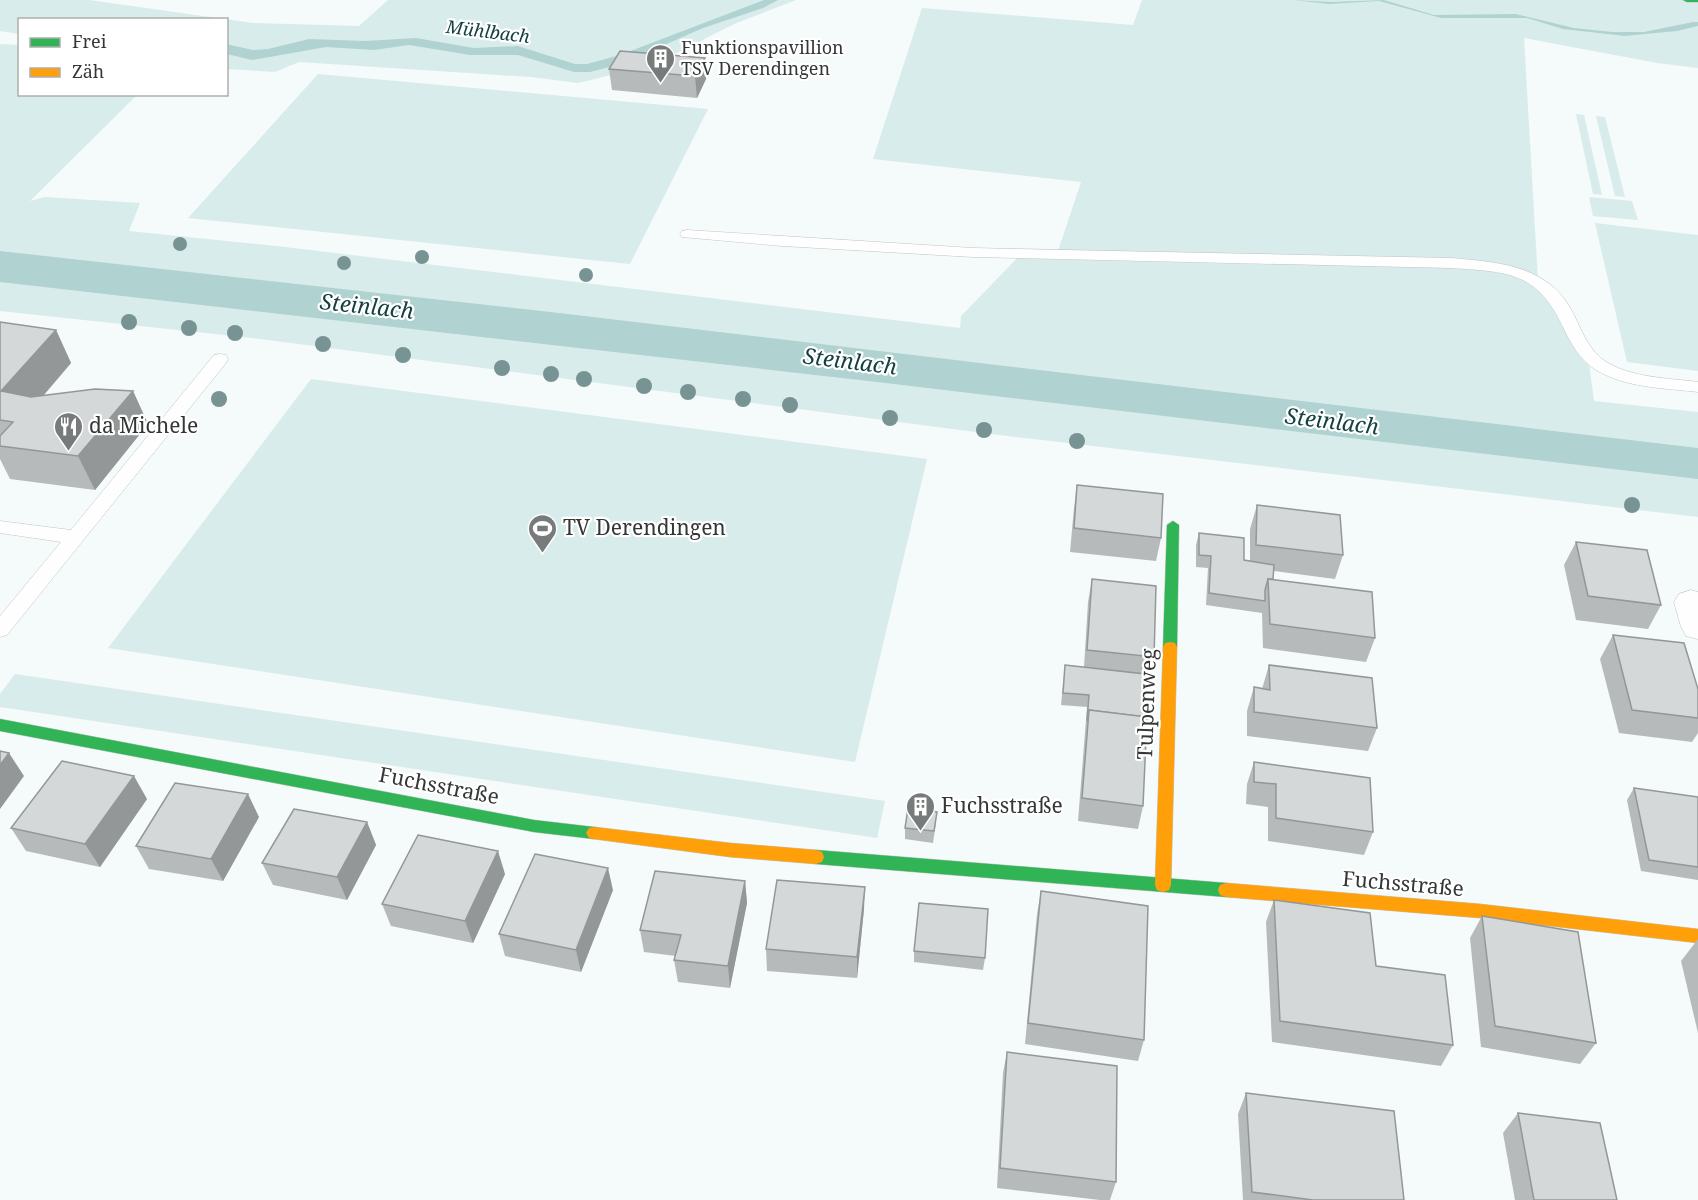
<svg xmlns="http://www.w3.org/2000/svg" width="1698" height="1200" font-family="'Noto Serif',serif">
<rect width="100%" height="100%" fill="#f5fafa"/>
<g fill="#d8eceb">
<polygon points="0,0 89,0 253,23 359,26 388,0 796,0 734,24 653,65 578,83 531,77 299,62 275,72 227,69 226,20 20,20 19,34 0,31"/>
<polygon points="1142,0 1698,0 1698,68 1657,63 1524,38 1538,281 1588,356 1594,401 1698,412 1698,517 991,434 252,338 0,311 0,44 19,45 20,94 137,95 30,201 45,197 140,203 129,231 285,247 960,328 961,316 1022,253 1057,254 1081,182 873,159 922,8 1133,25"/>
<polygon points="318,74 708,109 630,264 188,218"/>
<polygon points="1576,114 1584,115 1602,195 1593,194"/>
<polygon points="1596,116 1605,117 1625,197 1615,196"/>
<polygon points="1589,197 1632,201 1638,220 1593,216"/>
<polygon points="1595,223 1698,235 1698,371 1627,362"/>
<polygon points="311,379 927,459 855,762 108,648"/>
<polygon points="15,674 885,801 877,838 0,707 0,694"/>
</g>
<g fill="#b0d3d2">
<polygon points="764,0 778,0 763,8 703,28 621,64 590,72 574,72 518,55 470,55 409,45 374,50 326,47 252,60 227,54 226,44 253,50 268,49 309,39 365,41 416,38 474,48 518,46 575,64 587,64 620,55"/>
<polygon points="1293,0 1331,2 1384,0 1434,15 1516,14 1574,28 1612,32 1644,32 1693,22 1698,22 1698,26 1677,31 1625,36 1563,29 1527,18 1441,18 1379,1 1329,4"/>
<polygon points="0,251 559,313 1698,448 1698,479 877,382 0,282"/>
</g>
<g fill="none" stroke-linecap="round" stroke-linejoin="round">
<defs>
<g id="lane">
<path d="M 687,230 L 973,248 L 1451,258 C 1497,262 1548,265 1572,311 C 1582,330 1588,351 1608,363 C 1635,378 1668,378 1698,382 L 1698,392 C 1664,388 1626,388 1596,370 C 1580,360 1571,344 1563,327 C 1537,271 1507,272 1451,268 L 973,257 L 782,246 L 682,237 L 680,234 L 682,231 Z"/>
<polygon points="220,354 226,355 228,359 226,363 7,635 0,637 0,616 61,542 0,533 0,521 71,530 214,355"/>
</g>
<polygon id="street" points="1691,590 1698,592 1698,639 1686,636 1681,627 1674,602 1679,594"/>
<g id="fast">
<polygon points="1683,0 1698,0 1698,2 1687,2"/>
<polygon points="1173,521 1179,525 1177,647 1175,651 1165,651 1163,647 1167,525"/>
<polygon points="0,719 534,820 594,827 599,828 602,833 599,838 594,839 534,832 0,731"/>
<polygon points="816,850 1226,883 1232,885 1234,890 1232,895 1226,897 816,864 810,862 808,857 810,852"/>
</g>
<g id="slow">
<polygon points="1170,642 1175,643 1177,647 1171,885 1169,890 1163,892 1157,890 1155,885 1163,647 1165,643"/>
<polygon points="594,827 730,843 816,850 822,852 824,857 822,862 816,864 730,857 594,839 589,838 586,833 589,828"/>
<polygon points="1226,883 1480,904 1698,929 1698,943 1480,918 1226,897 1220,895 1218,890 1220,885"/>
</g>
</defs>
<use href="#lane" stroke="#c0c4c4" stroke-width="1"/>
<use href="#street" stroke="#c0c4c4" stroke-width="1"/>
<use href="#fast" stroke="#c0c4c4" stroke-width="1"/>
<use href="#slow" stroke="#c0c4c4" stroke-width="1"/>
<use href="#lane" fill="#fefefe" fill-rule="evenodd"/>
<use href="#street" fill="#fefefe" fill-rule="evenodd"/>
<use href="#fast" fill="#30b455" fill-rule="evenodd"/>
<use href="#slow" fill="#ff9f0a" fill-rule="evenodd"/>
</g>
<g fill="#789393">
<circle cx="180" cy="244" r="7"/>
<circle cx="422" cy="257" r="7"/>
<circle cx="344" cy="263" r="7"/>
<circle cx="586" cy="275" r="7"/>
<circle cx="129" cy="322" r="8"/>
<circle cx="189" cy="328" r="8"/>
<circle cx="235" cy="333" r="8"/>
<circle cx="323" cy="344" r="8"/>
<circle cx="403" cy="355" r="8"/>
<circle cx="502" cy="368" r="8"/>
<circle cx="551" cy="374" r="8"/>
<circle cx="584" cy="379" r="8"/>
<circle cx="644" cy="386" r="8"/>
<circle cx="688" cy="392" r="8"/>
<circle cx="219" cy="399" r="8"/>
<circle cx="743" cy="399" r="8"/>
<circle cx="790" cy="405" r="8"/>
<circle cx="890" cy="418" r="8"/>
<circle cx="984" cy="430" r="8"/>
<circle cx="1077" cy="441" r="8"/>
<circle cx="1632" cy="505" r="8"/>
</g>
<g fill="#b6baba">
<polygon points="705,58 706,79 697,98 612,90 609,69"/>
<polygon points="0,322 56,330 71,363 44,395 133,391 148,424 95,490 10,479 0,459"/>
<polygon points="1077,485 1161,538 1156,561 1070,552 1074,508"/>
<polygon points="1257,505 1343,555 1335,579 1274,571 1273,579 1375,638 1366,662 1263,648 1262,613 1206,605 1208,568 1196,567 1196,545 1199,533 1244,560 1250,561 1250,529"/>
<polygon points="1576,542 1661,605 1648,629 1576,620 1564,565"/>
<polygon points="1092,579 1154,657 1148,681 1145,680 1143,806 1138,829 1078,821 1087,707 1061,705 1065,665 1084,667 1088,602"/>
<polygon points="1613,635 1698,689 1698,733 1692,742 1619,733 1600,659"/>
<polygon points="1269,665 1377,728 1368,751 1247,736 1247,711 1254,687 1262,689"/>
<polygon points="1254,762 1373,832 1364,855 1268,841 1268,807 1246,804 1247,784"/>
<polygon points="1634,788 1698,797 1698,880 1641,871 1627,800"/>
<polygon points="147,799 100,867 26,851 11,828"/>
<polygon points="259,817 223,881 149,869 136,846"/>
<polygon points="367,822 376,845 347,900 273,885 262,863"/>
<polygon points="936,823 933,843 905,839 905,828"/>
<polygon points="505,874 473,943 391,926 382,904"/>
<polygon points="745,881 747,903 730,988 678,982 674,960 676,956 644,952 640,930"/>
<polygon points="613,890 581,972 505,956 499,934"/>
<polygon points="1041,891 1144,1040 1138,1061 1025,1044 1037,914"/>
<polygon points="1274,900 1453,1045 1441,1066 1272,1042 1266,922"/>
<polygon points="864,909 857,978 767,971 766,949"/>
<polygon points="1482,916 1596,1043 1580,1064 1481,1047 1470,938"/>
<polygon points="1698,939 1698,1033 1681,961"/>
<polygon points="914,951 985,958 983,970 914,962"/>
<polygon points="1007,1052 1116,1182 1110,1200 1100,1200 997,1188 1003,1073"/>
<polygon points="1246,1093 1404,1200 1243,1200 1238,1114"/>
<polygon points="1518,1113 1617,1200 1515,1200 1503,1133"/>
</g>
<g fill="#949797">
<polygon points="705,58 706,79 697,98 695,76"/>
<polygon points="56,330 71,363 18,425 1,391"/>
<polygon points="133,391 148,424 95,490 78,456"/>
<polygon points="9,753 24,776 0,809 0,765"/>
<polygon points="134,776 147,799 100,867 85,844"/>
<polygon points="248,794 259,817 223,881 211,859"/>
<polygon points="367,822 376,845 347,900 337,877"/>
<polygon points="498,851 505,874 473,943 465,921"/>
<polygon points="608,868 613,890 581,972 576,950"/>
<polygon points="745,881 747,903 730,988 728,966"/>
<polygon points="865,887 864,909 857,978 857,957"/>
</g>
<g fill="#d4d8d8" stroke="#949797" stroke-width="1.5">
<polygon points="620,51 705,58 695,76 609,69"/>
<polygon points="0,322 56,330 1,391 31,397 95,389 133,391 78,456 0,446 0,436 13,422 0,420"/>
<polygon points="1077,485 1163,494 1161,538 1074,528"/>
<polygon points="1257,505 1340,515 1343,555 1256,545"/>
<polygon points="1199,533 1244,538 1244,560 1274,565 1273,579 1268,579 1265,590 1265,601 1209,593 1211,556 1199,555"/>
<polygon points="1576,542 1647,550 1661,605 1588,596"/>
<polygon points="1092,579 1156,586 1154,657 1087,650"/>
<polygon points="1268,579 1372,592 1375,638 1270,624"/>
<polygon points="1613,635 1684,643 1698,689 1698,718 1632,710"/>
<polygon points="1065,665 1145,674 1144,717 1089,710 1087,721 1089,695 1063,693"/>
<polygon points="1269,665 1372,678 1377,728 1254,712 1254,687 1270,690"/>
<polygon points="1089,710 1147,717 1143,806 1082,798"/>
<polygon points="0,751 9,753 0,765"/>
<polygon points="62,761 134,776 85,844 11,828"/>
<polygon points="1254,762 1370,778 1373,832 1276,818 1276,784 1254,782"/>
<polygon points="175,783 248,794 211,859 136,846"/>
<polygon points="1634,788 1698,797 1698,867 1649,860"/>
<polygon points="908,808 937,812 934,831 905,828"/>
<polygon points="294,809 367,822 337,877 262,863"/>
<polygon points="418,835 498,851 465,921 382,904"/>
<polygon points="535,854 608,868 576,950 499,934"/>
<polygon points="655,871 745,881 728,966 674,960 681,935 640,930"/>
<polygon points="777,880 865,887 857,957 766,949"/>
<polygon points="1041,891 1148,906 1144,1040 1028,1023"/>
<polygon points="1274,900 1370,913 1376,966 1445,975 1453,1045 1280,1021"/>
<polygon points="919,903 988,909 985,958 914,951"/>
<polygon points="1482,916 1578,932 1596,1043 1495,1026"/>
<polygon points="1007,1052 1117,1066 1116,1182 1000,1168"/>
<polygon points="1246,1093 1394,1111 1404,1200 1313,1200 1252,1192"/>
<polygon points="1518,1113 1600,1123 1617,1200 1534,1200"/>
</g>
<defs>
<symbol id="building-pin" viewBox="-11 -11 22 30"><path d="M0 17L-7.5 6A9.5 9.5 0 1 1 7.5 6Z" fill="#787b7b" stroke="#fff"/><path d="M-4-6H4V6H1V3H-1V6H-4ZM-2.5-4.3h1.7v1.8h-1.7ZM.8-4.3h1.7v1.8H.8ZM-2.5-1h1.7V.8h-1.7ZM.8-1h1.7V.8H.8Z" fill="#fff"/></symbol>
<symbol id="restaurant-pin" viewBox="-11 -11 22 30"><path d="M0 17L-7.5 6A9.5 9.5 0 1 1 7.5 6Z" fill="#787b7b" stroke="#fff"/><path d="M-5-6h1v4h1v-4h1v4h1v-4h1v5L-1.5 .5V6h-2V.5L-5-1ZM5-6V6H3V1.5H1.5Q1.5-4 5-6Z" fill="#fff"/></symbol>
<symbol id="stadium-pin" viewBox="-11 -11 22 30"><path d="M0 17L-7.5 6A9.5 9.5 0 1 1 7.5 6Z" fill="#787b7b" stroke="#fff"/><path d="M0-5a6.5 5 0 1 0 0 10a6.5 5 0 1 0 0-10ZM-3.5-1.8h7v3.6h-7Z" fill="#fff"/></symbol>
</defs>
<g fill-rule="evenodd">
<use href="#building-pin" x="644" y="42" width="33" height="45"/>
<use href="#restaurant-pin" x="52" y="410" width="33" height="45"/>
<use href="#stadium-pin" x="526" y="512" width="33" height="45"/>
<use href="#building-pin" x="904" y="790" width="33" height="45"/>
</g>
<g text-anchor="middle" stroke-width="4.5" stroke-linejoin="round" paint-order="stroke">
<g font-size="18" font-style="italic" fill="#144141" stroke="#fff">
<text transform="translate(488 32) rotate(7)" y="6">Mühlbach</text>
</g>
<g font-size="18" fill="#353737" stroke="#fff" text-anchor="start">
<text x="681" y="54">Funktionspavillion<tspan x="681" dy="21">TSV Derendingen</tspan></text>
</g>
<g font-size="21" fill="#353737" stroke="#fff" text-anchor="start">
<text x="89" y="433">da Michele</text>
<text x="563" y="535">TV Derendingen</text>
<text x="941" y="813">Fuchsstraße</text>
</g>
<g font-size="21" fill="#353737" stroke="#fff">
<text transform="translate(1147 704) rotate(-88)" y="7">Tulpenweg</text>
<text transform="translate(439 786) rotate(11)" y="7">Fuchsstraße</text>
<text transform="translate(1403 884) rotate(5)" y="7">Fuchsstraße</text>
</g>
<g font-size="22" font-style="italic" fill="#144141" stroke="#fff">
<text transform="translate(367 306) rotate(6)" y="8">Steinlach</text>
<text transform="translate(850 361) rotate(7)" y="8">Steinlach</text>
<text transform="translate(1332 421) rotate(7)" y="8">Steinlach</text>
</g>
</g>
<rect x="18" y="18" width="210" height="78" fill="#ffffff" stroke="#aeafaf" stroke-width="1.5"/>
<rect x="30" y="38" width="30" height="9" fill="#30b455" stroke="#aeafaf" stroke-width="1.5"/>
<text x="72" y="48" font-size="18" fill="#353737">Frei</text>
<rect x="30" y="68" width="30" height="9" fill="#ff9f0a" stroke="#aeafaf" stroke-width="1.5"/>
<text x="72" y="78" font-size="18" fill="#353737">Zäh</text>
</svg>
